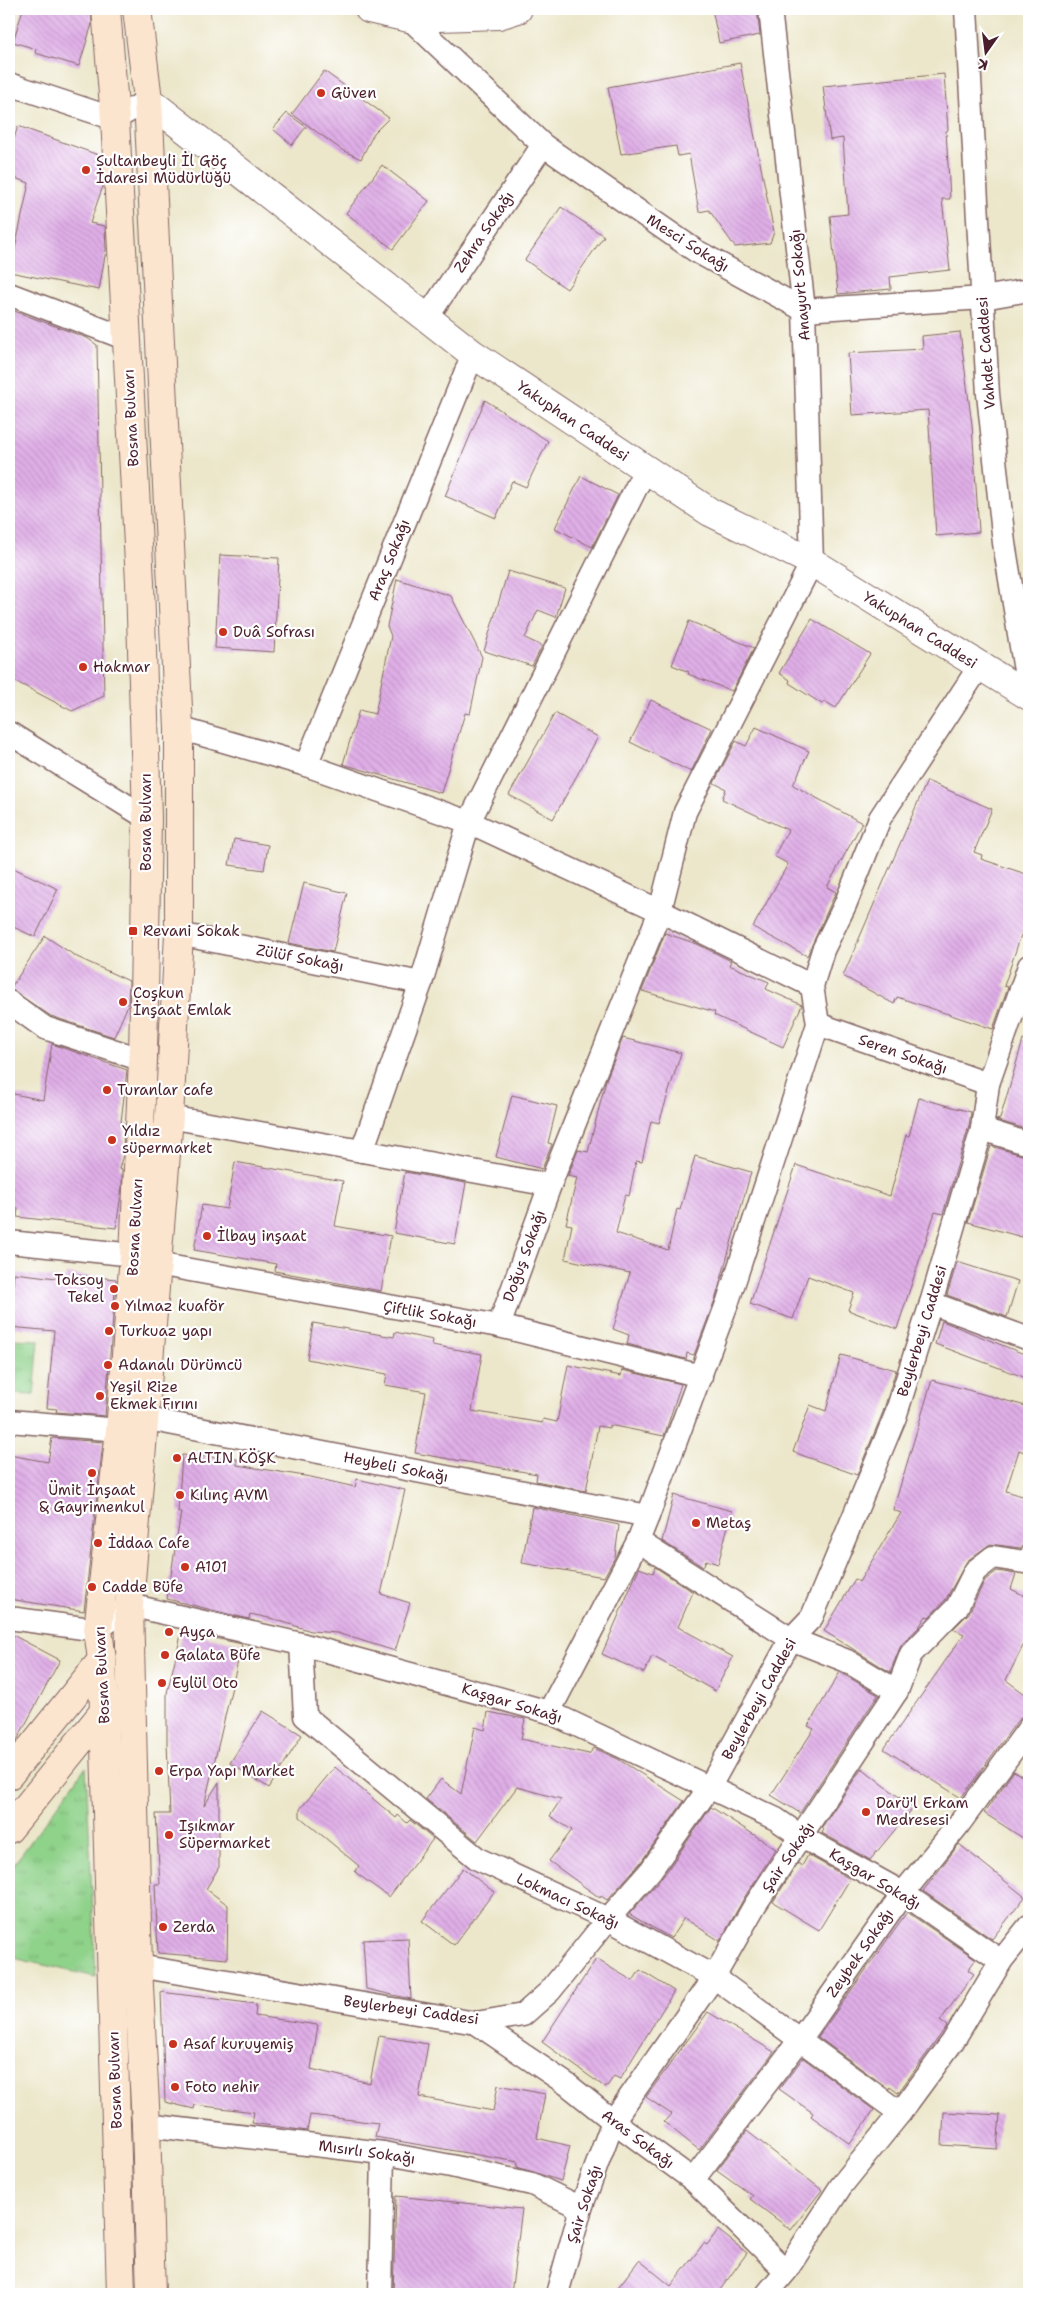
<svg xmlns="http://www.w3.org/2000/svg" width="1038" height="2303" font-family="'Shantell Sans',sans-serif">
<defs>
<pattern id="park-tufts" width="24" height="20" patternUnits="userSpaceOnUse" patternTransform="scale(1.25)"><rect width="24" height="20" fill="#8fd28a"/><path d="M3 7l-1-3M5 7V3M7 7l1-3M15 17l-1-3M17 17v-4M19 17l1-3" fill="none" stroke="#7db477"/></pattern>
<pattern id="building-back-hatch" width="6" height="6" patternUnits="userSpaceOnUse" patternTransform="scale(1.25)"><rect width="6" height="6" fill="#dfaee7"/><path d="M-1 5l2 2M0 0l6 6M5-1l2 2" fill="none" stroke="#c195c6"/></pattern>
</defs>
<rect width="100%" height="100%" fill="#fff"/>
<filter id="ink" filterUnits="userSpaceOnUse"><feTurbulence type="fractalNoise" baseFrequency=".02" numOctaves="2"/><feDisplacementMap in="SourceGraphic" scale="10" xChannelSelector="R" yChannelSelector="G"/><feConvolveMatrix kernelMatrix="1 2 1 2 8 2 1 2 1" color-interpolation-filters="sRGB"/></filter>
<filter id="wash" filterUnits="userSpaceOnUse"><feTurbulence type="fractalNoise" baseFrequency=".0096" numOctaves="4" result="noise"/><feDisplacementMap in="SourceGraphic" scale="20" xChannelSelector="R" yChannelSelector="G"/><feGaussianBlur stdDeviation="1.12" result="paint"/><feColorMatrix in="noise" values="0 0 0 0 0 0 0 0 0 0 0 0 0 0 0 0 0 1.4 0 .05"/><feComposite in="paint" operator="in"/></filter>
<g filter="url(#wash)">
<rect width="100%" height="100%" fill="#ece7cb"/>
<g fill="url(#park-tufts)" stroke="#6c785a">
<polygon points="9,1339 39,1340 34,1395 9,1394"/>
<polygon points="86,1767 96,1977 9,1957 9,1871"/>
</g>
<g id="blocks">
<g fill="url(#building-back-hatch)">
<polygon points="23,9 91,9 92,24 79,66 35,53 36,49 13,42"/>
<polygon points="712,9 757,9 760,35 719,43"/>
<polygon points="740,63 774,232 770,243 735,247 709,210 699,212 689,154 678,156 676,146 621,154 608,87"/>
<polygon points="324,71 389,118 374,133 361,159 342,150 292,114"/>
<polygon points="944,74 948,130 946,131 950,199 942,199 950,270 890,277 891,289 838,294 830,216 848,214 843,138 830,140 823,86"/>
<polygon points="287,113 306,127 292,145 273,129"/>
<polygon points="18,126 101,156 103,186 90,223 105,226 106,250 99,290 10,272 29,183 9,176 9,154"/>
<polygon points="382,165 429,201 393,249 346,213"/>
<polygon points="561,207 604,236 567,289 525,260"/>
<polygon points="9,309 87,338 97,345 104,696 72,711 9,678"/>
<polygon points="960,332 972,425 979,532 936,536 928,410 852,415 848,353 923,349 922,336"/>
<polygon points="485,400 548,441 526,487 512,481 496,518 445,496"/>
<polygon points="581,476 618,495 592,547 555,528"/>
<polygon points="220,555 279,558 274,652 215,648"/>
<polygon points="508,571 565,588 556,617 538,610 525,638 542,646 532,666 484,651"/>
<polygon points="397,579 451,596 482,657 470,714 465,713 441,793 343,764 359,710 375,714 391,636 387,626"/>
<polygon points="812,619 870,654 836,708 824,701 822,704 789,683 790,680 779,673"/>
<polygon points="689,621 754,648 732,691 688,674 689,672 672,665"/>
<polygon points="651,700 712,729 691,772 630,742"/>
<polygon points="555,713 598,737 553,819 509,795"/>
<polygon points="756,727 809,751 793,785 862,823 827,887 836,892 807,956 753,927 788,864 774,856 788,830 722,799 726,789 714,783 736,741 746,746"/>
<polygon points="927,781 992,809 974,852 982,855 981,859 1029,875 1029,911 1004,986 1008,987 993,1029 897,997 894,1004 843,976"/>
<polygon points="234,839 268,845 264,870 229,865"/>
<polygon points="9,866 58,889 35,937 9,925"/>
<polygon points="304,883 347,893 333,952 289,943"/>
<polygon points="665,933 697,944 731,961 729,965 769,982 766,989 802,1005 783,1047 714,1015 715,1012 642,991"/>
<polygon points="45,936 77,957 129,981 128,1005 114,1037 51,1016 10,989"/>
<polygon points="623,1038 681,1053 659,1123 651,1121 642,1162 636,1161 629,1196 625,1195 616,1233 668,1250 677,1209 680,1210 695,1156 751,1172 716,1297 694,1355 687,1353 686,1359 627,1344 629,1335 613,1329 630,1273 565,1259 572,1225 566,1224 577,1178 568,1176 578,1150 588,1152 606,1080"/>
<polygon points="1023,1040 1029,1041 1029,1130 996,1120 1000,1119"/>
<polygon points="52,1044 127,1070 121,1122 124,1123 123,1155 119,1169 122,1170 122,1187 116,1228 17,1217 18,1208 9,1207 9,1093 43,1100"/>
<polygon points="512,1095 557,1106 548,1143 552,1144 542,1169 496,1157"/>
<polygon points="919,1098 971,1112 969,1126 943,1214 935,1212 897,1329 848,1310 854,1293 808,1276 793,1319 750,1304 796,1165 890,1196 906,1135 909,1136"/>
<polygon points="991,1146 1029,1157 1029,1212 1022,1237 968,1222"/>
<polygon points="235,1162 343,1181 335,1226 391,1236 381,1291 275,1271 276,1264 194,1250 202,1205 227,1209"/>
<polygon points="405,1172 466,1183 455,1244 394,1233"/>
<polygon points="957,1262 1018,1281 1007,1317 947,1295"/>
<polygon points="14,1273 65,1279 66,1274 116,1279 105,1416 56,1412 57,1409 47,1408 54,1331 9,1327"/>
<polygon points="942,1321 1029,1356 1029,1379 935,1344"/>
<polygon points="313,1323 394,1337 395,1332 433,1340 432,1345 482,1354 472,1411 542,1423 543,1419 557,1422 568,1365 621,1376 622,1370 681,1384 664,1436 609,1425 609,1428 598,1426 586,1491 536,1481 537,1474 415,1453 426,1392 385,1385 387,1374 307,1359"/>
<polygon points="841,1355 896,1370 883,1412 857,1475 793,1452 810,1405 826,1411"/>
<polygon points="932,1380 1029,1407 1029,1454 1019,1450 1006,1491 1029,1498 1029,1531 1024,1546 1020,1548 990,1544 967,1561 946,1599 929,1617 926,1616 919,1627 901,1645 890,1672 824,1631 855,1579 859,1582 901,1513 893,1510"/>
<polygon points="52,1438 103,1442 84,1611 9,1599 9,1455 48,1462"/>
<polygon points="182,1455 237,1459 237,1465 311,1477 355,1487 357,1479 405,1490 381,1594 410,1603 395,1651 337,1633 311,1631 274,1619 250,1614 249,1619 167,1599 181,1512 178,1512"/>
<polygon points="674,1495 732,1511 718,1564 706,1560 703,1567 662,1541"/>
<polygon points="532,1507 619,1525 615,1557 604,1577 522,1563"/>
<polygon points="655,1567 693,1592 678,1627 733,1657 715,1691 652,1656 644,1673 602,1654 639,1568 653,1573"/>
<polygon points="997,1571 1016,1574 1011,1589 1029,1598 1029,1634 1006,1680 1029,1697 1029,1712 1018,1720 961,1798 884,1749 964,1634 953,1629 969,1613 985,1580"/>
<polygon points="182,1631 242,1644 204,1806 219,1782 219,1867 206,1889 228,1905 227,1959 158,1953 155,1884 160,1884 156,1814 170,1814 167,1743 167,1693"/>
<polygon points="9,1633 60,1660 17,1740 9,1750"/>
<polygon points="840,1672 878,1695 800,1813 771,1795 814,1729 808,1726"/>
<polygon points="263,1711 302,1735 269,1788 230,1763"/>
<polygon points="488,1712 525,1719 521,1739 589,1754 594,1748 618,1759 684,1801 641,1862 607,1900 601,1896 600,1898 549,1861 572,1830 550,1816 561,1799 517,1787 477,1841 426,1799 441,1779 461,1794 475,1727 485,1730"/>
<polygon points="335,1767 396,1818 398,1815 407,1823 410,1820 433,1839 389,1897 355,1872 359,1866 300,1817 300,1809"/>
<polygon points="862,1768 913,1808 870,1860 822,1833 824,1829 822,1827"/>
<polygon points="1014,1771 1029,1781 1029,1842 984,1813"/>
<polygon points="711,1807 776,1849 744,1898 720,1941 684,1918 671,1938 629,1914 662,1878"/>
<polygon points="959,1844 1025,1897 992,1939 923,1891"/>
<polygon points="808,1855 850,1879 819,1930 773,1902 798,1863 802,1866"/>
<polygon points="463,1868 494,1892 454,1945 422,1921"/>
<polygon points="907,1912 976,1959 968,1970 974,1974 940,2021 947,2026 898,2093 890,2087 889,2089 818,2037"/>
<polygon points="408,1938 411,1999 366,1989 363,1940"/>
<polygon points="596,1959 633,1981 640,1970 674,1991 620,2079 614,2076 606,2088 542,2042"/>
<polygon points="161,1992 256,2004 255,2016 318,2025 311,2069 370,2083 379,2036 428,2044 419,2097 493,2111 498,2085 545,2094 537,2138 570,2146 561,2181 517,2167 518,2162 375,2137 378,2123 310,2115 307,2131 252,2123 254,2112 195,2105 194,2109 165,2102"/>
<polygon points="708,2012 774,2052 699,2150 664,2122 671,2114 646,2097"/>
<polygon points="803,2058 874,2110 850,2144 811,2116 813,2113 779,2089"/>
<polygon points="944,2112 1000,2115 997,2149 942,2145"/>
<polygon points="747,2131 822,2190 791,2230 750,2199 753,2196 717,2170"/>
<polygon points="396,2196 522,2209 511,2294 393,2294"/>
<polygon points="718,2230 747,2253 717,2294 613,2294 639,2260 671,2286 704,2243 707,2245"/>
</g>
</g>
</g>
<g filter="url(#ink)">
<use href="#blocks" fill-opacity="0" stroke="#836563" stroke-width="1"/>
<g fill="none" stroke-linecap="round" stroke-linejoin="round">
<defs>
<g id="minor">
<polyline points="966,9 988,394 1004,543 1029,695"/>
<polyline points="409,18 543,145 696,251 804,310 983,298 1029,290"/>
<polyline points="9,84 115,119 148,100"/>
<polyline points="9,294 127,339"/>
<polyline points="426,319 543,145"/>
<polyline points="179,728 306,765 469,822 660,911 812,986 823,950 845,905 880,818 979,667"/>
<polyline points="9,733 147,818"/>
<polyline points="306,765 473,354"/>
<polyline points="179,934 421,983"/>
<polyline points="9,1002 45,1028 143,1060"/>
<polyline points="818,1024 988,1084"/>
<polyline points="169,1117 362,1151 421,983 469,822 645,470"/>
<polyline points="982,1129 1029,1144"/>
<polyline points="362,1151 550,1185 660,911 685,812 812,562 804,310 770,9"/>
<polyline points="9,1242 134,1255"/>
<polyline points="157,1264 499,1326 701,1376"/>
<polyline points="931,1303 1029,1339"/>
<polyline points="499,1326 550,1185"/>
<polyline points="143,1418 648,1516"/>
<polyline points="9,1421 120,1430"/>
<polyline points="9,1618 98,1630 129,1605 301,1644 549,1712 776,1819 802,1837 903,1893 1001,1961"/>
<polyline points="301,1644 305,1716 478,1859 608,1919 714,1977 900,2113"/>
<polyline points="897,1691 911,1654 957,1607 975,1571 993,1557 1024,1562 1029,1558"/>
<polyline points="549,1712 638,1541 648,1516 728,1301 818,1024 812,986"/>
<polyline points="138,1966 476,2023 523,2015 550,1991 608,1919 651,1870 709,1788 791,1639 812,1617 895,1417 931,1303 982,1129 988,1084 1029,966"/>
<polyline points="476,2023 568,2085 613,2121 693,2180 786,2271"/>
<polyline points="146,2125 383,2153 451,2166 532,2184 581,2208"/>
<polyline points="693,2180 799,2041 903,1893 959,1824 1029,1728"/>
<polyline points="380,2294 383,2153"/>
<polyline points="557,2294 581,2208 613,2121 714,1977 755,1905 897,1691 847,1661 791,1639 638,1541"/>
<polyline points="767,2294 786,2271 841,2186 900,2113 953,2041 1001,1961 1029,1926"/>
</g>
<g id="tertiary">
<polyline points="369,9 409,18 499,15 518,9"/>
<polyline points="148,100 473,354 710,512 812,562 1029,696"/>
</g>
<g id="secondary">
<polyline points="106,9 115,119 140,582 147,818 143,1060 134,1255 120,1430 98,1630 102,1660 104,1711 121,2294"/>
<polyline points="137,9 148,100 179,728 179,934 169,1117 129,1605 138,1966 146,2125 151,2294"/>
<polyline points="9,1775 102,1660"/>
<polyline points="9,1829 110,1704"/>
</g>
</defs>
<use href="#minor" stroke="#836563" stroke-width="25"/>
<use href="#tertiary" stroke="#836563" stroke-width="30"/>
<use href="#secondary" stroke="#836563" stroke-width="30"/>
<use href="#minor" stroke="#fff" stroke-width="22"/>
<use href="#tertiary" stroke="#fff" stroke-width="28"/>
<use href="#secondary" stroke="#fce5cf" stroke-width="28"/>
</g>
</g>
<g fill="#c8321e" stroke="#fff" stroke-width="2">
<circle cx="321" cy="93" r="5"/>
<circle cx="86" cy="170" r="5"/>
<circle cx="223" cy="632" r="5"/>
<circle cx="83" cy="667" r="5"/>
<rect x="128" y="926" width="10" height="10" rx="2.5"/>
<circle cx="123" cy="1002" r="5"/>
<circle cx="107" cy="1090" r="5"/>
<circle cx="112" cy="1140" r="5"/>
<circle cx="207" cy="1236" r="5"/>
<circle cx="114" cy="1289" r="5"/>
<circle cx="115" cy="1306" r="5"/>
<circle cx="109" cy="1331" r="5"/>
<circle cx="108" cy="1365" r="5"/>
<circle cx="100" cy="1396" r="5"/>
<circle cx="177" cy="1458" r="5"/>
<circle cx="92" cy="1473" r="5"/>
<circle cx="180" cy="1495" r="5"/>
<circle cx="696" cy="1523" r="5"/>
<circle cx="98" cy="1543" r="5"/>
<circle cx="185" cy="1567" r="5"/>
<circle cx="92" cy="1587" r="5"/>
<circle cx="169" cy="1632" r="5"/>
<circle cx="165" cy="1655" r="5"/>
<circle cx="162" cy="1683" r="5"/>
<circle cx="159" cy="1771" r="5"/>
<circle cx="866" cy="1812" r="5"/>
<circle cx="169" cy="1835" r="5"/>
<circle cx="163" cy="1927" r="5"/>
<circle cx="173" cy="2044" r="5"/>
<circle cx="175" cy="2087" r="5"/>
</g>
<g text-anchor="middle" stroke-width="4.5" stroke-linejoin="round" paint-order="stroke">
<g font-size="15" fill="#4a1f2b" stroke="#fff" text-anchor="start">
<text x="331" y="98">Güven</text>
<text x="96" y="166">Sultanbeyli İl Göç<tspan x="96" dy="17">İdaresi Müdürlüğü</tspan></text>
<text x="233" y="637">Duâ Sofrası</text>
<text x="93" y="672">Hakmar</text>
<text x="143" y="936">Revani Sokak</text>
<text x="133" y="998">Coşkun<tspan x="133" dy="17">İnşaat Emlak</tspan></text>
<text x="117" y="1095">Turanlar cafe</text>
<text x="122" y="1136">Yıldız<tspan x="122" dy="17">süpermarket</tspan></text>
<text x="217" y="1241">İlbay inşaat</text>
<text x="104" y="1285" text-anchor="end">Toksoy<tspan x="104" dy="17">Tekel</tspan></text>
<text x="125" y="1311">Yılmaz kuaför</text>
<text x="119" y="1336">Turkuaz yapı</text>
<text x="118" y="1370">Adanalı Dürümcü</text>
<text x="110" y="1392">Yeşil Rize<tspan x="110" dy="17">Ekmek Fırını</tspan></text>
<text x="187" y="1463">ALTIN KÖŞK</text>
<text x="92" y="1495" text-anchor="middle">Ümit İnşaat<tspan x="92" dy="17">&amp; Gayrimenkul</tspan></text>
<text x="190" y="1500">Kılınç AVM</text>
<text x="706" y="1528">Metaş</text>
<text x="108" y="1548">İddaa Cafe</text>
<text x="195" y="1572">A101</text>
<text x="102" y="1592">Cadde Büfe</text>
<text x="179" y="1637">Ayça</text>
<text x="175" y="1660">Galata Büfe</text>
<text x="172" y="1688">Eylül Oto</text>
<text x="169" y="1776">Erpa Yapı Market</text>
<text x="876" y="1808">Darü'l Erkam<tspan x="876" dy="17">Medresesi</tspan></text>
<text x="179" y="1831">Işıkmar<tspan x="179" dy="17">Süpermarket</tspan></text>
<text x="173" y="1932">Zerda</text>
<text x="183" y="2049">Asaf kuruyemiş</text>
<text x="185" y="2092">Foto nehir</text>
</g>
<g font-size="15" fill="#4a1f2b" stroke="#fff">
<text transform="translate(484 232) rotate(-56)" y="5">Zehra Sokağı</text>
<text transform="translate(688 243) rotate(32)" y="5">Mesci Sokağı</text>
<text transform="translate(800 285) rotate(-95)" y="5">Anayurt Sokağı</text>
<text transform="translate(986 353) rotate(-94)" y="5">Vahdet Caddesi</text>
<text transform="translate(131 418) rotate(-93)" y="5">Bosna Bulvarı</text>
<text transform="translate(573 421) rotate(34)" y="5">Yakuphan Caddesi</text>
<text transform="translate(389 560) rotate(-68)" y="5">Araç Sokağı</text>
<text transform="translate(920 630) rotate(32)" y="5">Yakuphan Caddesi</text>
<text transform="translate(146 822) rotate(-90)" y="5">Bosna Bulvarı</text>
<text transform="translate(300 958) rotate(11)" y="5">Zülüf Sokağı</text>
<text transform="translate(903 1054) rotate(19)" y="5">Seren Sokağı</text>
<text transform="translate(135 1227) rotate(-87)" y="5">Bosna Bulvarı</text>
<text transform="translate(524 1256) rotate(-70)" y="5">Doğuş Sokağı</text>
<text transform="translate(430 1314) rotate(10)" y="5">Çiftlik Sokağı</text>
<text transform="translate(922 1331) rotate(-73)" y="5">Beylerbeyi Caddesi</text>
<text transform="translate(396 1467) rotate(11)" y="5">Heybeli Sokağı</text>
<text transform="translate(102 1675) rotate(-93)" y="5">Bosna Bulvarı</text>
<text transform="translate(759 1699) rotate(-61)" y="5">Beylerbeyi Caddesi</text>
<text transform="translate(512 1703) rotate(17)" y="5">Kaşgar Sokağı</text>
<text transform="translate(788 1857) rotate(-56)" y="5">Şair Sokağı</text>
<text transform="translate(875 1879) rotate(31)" y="5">Kaşgar Sokağı</text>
<text transform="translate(568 1901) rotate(25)" y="5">Lokmacı Sokağı</text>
<text transform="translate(860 1953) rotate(-55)" y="5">Zeybek Sokağı</text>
<text transform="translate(411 2010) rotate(8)" y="5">Beylerbeyi Caddesi</text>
<text transform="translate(115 2080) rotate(-92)" y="5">Bosna Bulvarı</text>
<text transform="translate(638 2139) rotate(37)" y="5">Aras Sokağı</text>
<text transform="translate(367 2152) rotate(8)" y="5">Mısırlı Sokağı</text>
<text transform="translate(584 2204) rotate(-72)" y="5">Şair Sokağı</text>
</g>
</g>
<rect width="1038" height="2303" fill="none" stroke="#fff" stroke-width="30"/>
<g transform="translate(986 52) rotate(194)" stroke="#ffffff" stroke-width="4" paint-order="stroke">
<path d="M0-4L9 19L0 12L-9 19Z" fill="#4a1f2b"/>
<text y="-8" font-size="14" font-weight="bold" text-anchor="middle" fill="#4a1f2b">K</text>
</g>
</svg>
